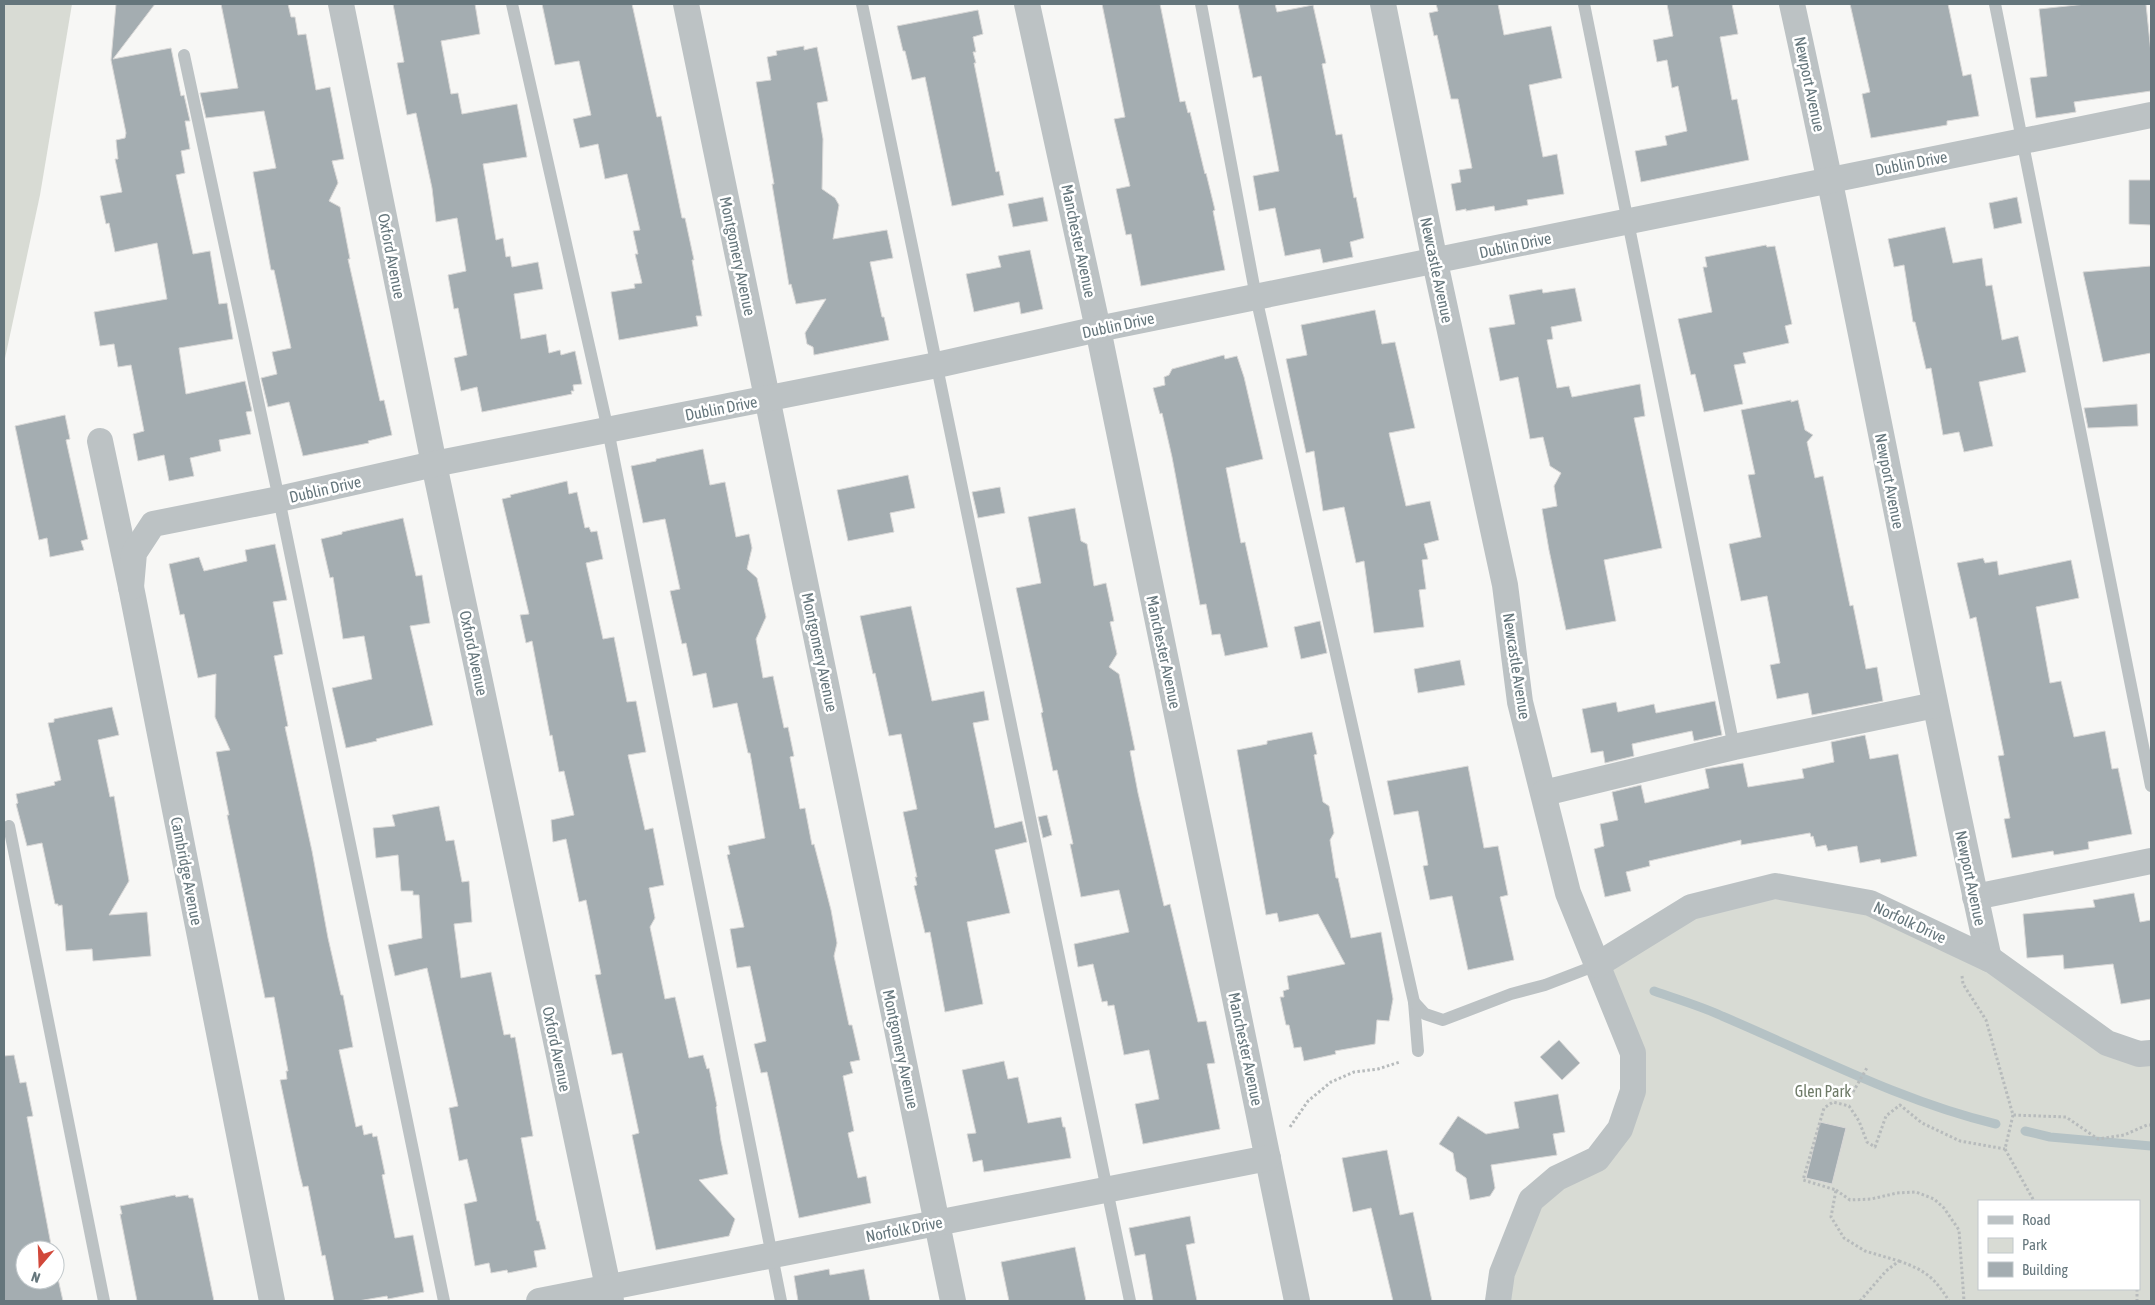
<svg xmlns="http://www.w3.org/2000/svg" width="2155" height="1305" font-family="'Asap Condensed',sans-serif">
<rect width="100%" height="100%" fill="#f7f7f5"/>
<g fill="#d8dbd4" fill-rule="evenodd">
<polygon points="4,4 72,4 40,195 4,363"/>
<path d="M 1730,891 L 1851,897 L 2151,1055 L 2151,1301 L 1498,1301 L 1515,1230 L 1594,1156 L 1632,1089 L 1592,953 ZM 1979,1201 L 2139,1201 L 2139,1289 L 1979,1289 Z"/>
</g>
<g fill="none" stroke-linecap="round" stroke-linejoin="round">
<g stroke="#b5c2c5" stroke-width="9">
<path d="M 1654,991 C 1676,999 1700,1006 1722,1016 C 1812,1054 1900,1101 1996,1124"/>
<polyline points="2025,1131 2050,1137 2151,1146"/>
</g>
</g>
<g fill="#a4adb1" stroke="#d9d8d7">
<polygon points="116,4 155,4 113,59 171,48 181,96 184,95 190,121 185,121 190,149 181,151 185,173 176,175 193,254 210,251 219,304 227,303 233,339 179,348 186,394 245,381 252,411 246,412 251,434 219,440 221,451 190,458 194,476 169,481 164,455 138,461 133,434 144,431 131,365 118,367 114,344 100,346 94,312 167,299 157,243 115,252 109,223 106,224 100,196 122,192 115,159 118,159 116,140 125,138 126,133 111,60"/>
<polygon points="221,4 288,4 291,17 295,17 298,35 306,34 316,90 330,87 344,159 332,161 338,183 329,201 340,207 350,259 348,259 380,401 384,400 392,435 368,441 369,443 303,456 289,402 268,407 261,378 277,374 272,352 291,348 274,270 271,270 253,172 276,168 264,111 206,118 200,93 238,88"/>
<polygon points="393,4 475,4 480,34 441,41 451,94 458,93 462,114 517,104 527,157 483,164 496,240 503,238 506,257 510,256 512,267 538,262 543,289 514,294 521,339 546,334 549,353 560,350 561,355 575,351 582,384 573,385 574,391 571,391 572,394 482,412 477,387 461,391 454,358 467,355 458,308 454,309 448,275 466,271 457,218 436,222 432,188 416,113 407,115 397,63 404,62"/>
<polygon points="542,4 632,4 657,117 661,116 682,218 685,218 694,260 692,260 702,316 696,316 698,326 619,340 611,292 635,288 634,284 642,283 635,254 638,254 633,231 640,230 627,174 605,179 598,144 580,148 573,119 591,115 579,61 555,65"/>
<polygon points="1102,4 1160,4 1180,102 1185,101 1188,113 1190,112 1205,174 1206,173 1215,210 1213,211 1225,270 1141,286 1131,234 1126,235 1116,189 1130,186 1114,119 1125,117"/>
<polygon points="1238,4 1275,4 1277,12 1313,5 1326,63 1322,64 1336,135 1342,134 1354,198 1356,197 1364,238 1350,242 1353,257 1323,263 1320,249 1285,256 1275,208 1259,211 1253,176 1279,171 1261,76 1253,78"/>
<polygon points="1436,4 1498,4 1504,35 1551,26 1562,78 1529,85 1543,157 1557,154 1564,194 1527,200 1528,205 1495,211 1494,206 1466,211 1466,209 1456,211 1451,184 1461,182 1459,170 1472,168 1458,99 1451,99 1437,35 1434,36 1429,13 1438,11"/>
<polygon points="1667,4 1732,4 1738,34 1720,37 1732,100 1737,99 1749,160 1641,182 1635,151 1667,145 1665,136 1687,131 1678,86 1672,88 1667,60 1657,62 1653,40 1673,36"/>
<polygon points="1850,4 1948,4 1963,76 1971,74 1979,116 1947,121 1947,125 1871,138 1862,94 1870,92"/>
<polygon points="2086,4 2146,4 2151,53 2151,91 2074,102 2076,112 2036,118 2030,78 2047,76 2039,9"/>
<polygon points="978,10 983,34 973,37 976,52 973,52 976,63 974,63 996,172 999,171 1004,195 952,206 925,77 912,80 905,51 903,51 897,26"/>
<polygon points="804,46 804,50 817,47 828,101 817,103 823,139 822,189 835,198 839,205 833,239 887,230 893,258 870,262 882,317 884,317 889,340 814,355 813,347 807,344 805,333 826,299 796,304 791,284 789,285 772,184 774,184 756,82 771,80 767,57 777,55 776,51"/>
<polygon points="2129,180 2151,180 2151,225 2129,224"/>
<polygon points="1043,197 1048,221 1013,227 1008,204"/>
<polygon points="2017,197 2022,223 1994,229 1989,203"/>
<polygon points="1945,227 1953,263 1982,258 1986,286 1992,285 2002,340 2018,336 2026,372 1979,382 1993,446 1964,452 1959,432 1943,435 1931,368 1926,369 1915,322 1913,322 1904,265 1894,267 1888,239"/>
<polygon points="1766,245 1767,247 1775,246 1792,324 1785,326 1789,343 1743,353 1746,363 1734,365 1743,404 1704,412 1695,374 1691,375 1678,319 1712,312 1703,267 1707,267 1705,257"/>
<polygon points="1030,250 1043,309 1021,314 1019,302 974,312 966,274 1001,267 998,256"/>
<polygon points="2151,266 2151,353 2103,362 2083,272"/>
<polygon points="1575,288 1582,321 1551,327 1553,339 1547,340 1557,388 1569,386 1572,397 1640,384 1645,416 1634,418 1662,548 1604,560 1616,621 1566,630 1549,550 1542,509 1557,506 1554,486 1561,473 1550,466 1543,437 1530,439 1518,377 1500,381 1489,328 1515,324 1509,295 1542,289 1543,293"/>
<polygon points="1375,310 1382,344 1395,342 1415,428 1389,433 1406,506 1430,501 1439,540 1424,544 1428,559 1422,560 1426,589 1419,590 1424,627 1374,633 1364,561 1356,563 1344,507 1323,511 1314,451 1306,453 1286,359 1307,355 1301,325"/>
<polygon points="1224,355 1225,359 1237,356 1244,377 1263,459 1226,468 1241,543 1245,542 1268,647 1225,656 1220,634 1212,635 1206,604 1200,605 1172,457 1162,413 1160,414 1153,388 1165,385 1164,377 1169,375 1172,369"/>
<polygon points="1791,400 1791,402 1798,400 1805,430 1813,435 1807,442 1815,478 1823,476 1850,606 1853,605 1866,669 1877,667 1883,701 1812,715 1808,693 1777,699 1770,665 1780,663 1767,596 1741,601 1729,544 1761,537 1748,475 1755,474 1741,410"/>
<polygon points="2137,404 2138,426 2088,428 2084,408"/>
<polygon points="65,415 70,439 66,440 88,539 81,541 84,550 50,557 47,538 39,540 15,426"/>
<polygon points="703,449 710,485 725,482 736,537 749,534 752,548 747,569 757,578 766,617 756,639 763,678 773,676 784,728 788,727 794,756 790,757 800,809 805,808 812,845 814,844 831,910 837,943 834,956 849,1025 852,1025 860,1060 850,1062 853,1073 843,1076 854,1131 848,1133 858,1178 866,1176 871,1203 799,1218 767,1072 761,1073 754,1044 766,1041 750,966 737,968 730,929 744,927 727,855 730,854 728,846 765,838 750,753 748,753 737,703 713,708 706,673 693,676 686,643 682,644 670,591 680,589 665,519 643,523 631,466 656,461 656,459"/>
<polygon points="908,475 915,508 890,513 894,532 848,541 837,490"/>
<polygon points="567,481 569,494 577,492 585,528 589,527 591,532 597,531 603,559 586,563 603,639 614,637 627,702 636,701 646,752 628,755 645,830 653,828 664,885 649,888 655,918 650,927 665,999 675,997 689,1058 703,1055 707,1069 709,1068 717,1106 716,1107 721,1141 728,1174 699,1180 735,1219 729,1236 656,1250 632,1135 639,1133 622,1053 612,1055 595,975 601,974 586,900 579,902 566,839 553,842 551,820 574,815 564,771 559,772 552,735 550,736 532,641 526,643 520,615 529,614 502,499 511,497 510,495"/>
<polygon points="1000,487 1005,513 978,518 972,492"/>
<polygon points="1075,508 1081,541 1087,544 1094,586 1106,583 1114,621 1110,622 1117,654 1109,667 1119,674 1135,750 1130,751 1138,793 1164,906 1170,904 1198,1022 1206,1021 1215,1063 1207,1064 1220,1129 1143,1144 1135,1104 1159,1099 1149,1050 1124,1055 1114,1005 1108,1006 1107,1001 1102,1002 1093,964 1078,967 1074,944 1129,932 1119,890 1081,897 1070,844 1073,844 1057,770 1053,771 1041,713 1043,712 1016,588 1041,583 1028,517"/>
<polygon points="403,518 416,576 422,575 430,623 410,626 433,725 376,739 377,741 346,748 332,688 372,679 364,636 343,639 333,577 330,578 321,539 342,534 342,532"/>
<polygon points="275,544 287,600 273,602 283,654 274,656 288,726 285,727 312,851 328,938 341,995 343,995 353,1047 339,1050 356,1127 362,1125 364,1135 372,1133 373,1137 377,1136 385,1174 382,1175 395,1238 413,1235 424,1292 388,1299 387,1296 358,1301 334,1301 325,1255 322,1256 308,1186 303,1187 299,1171 280,1080 287,1079 286,1071 288,1071 274,997 265,998 227,815 229,815 216,752 230,750 215,717 216,674 198,678 184,614 180,615 169,564 199,557 204,571 247,561 245,550"/>
<polygon points="1983,558 1985,563 1997,561 1999,575 2071,560 2079,598 2036,607 2050,683 2061,681 2074,737 2105,731 2112,769 2118,768 2132,834 2088,842 2089,849 2054,855 2053,851 2012,858 2004,819 2010,818 1998,756 2004,755 1976,617 1970,619 1957,563"/>
<polygon points="911,606 932,701 984,691 989,720 973,723 995,828 1022,821 1027,842 995,850 1010,913 967,922 983,1004 945,1012 930,932 925,933 914,886 917,885 915,877 917,877 903,812 917,809 901,734 889,736 875,673 873,674 860,616"/>
<polygon points="1320,621 1327,653 1301,659 1294,627"/>
<polygon points="1460,660 1465,685 1418,693 1414,669"/>
<polygon points="1715,701 1722,735 1694,741 1692,731 1632,744 1634,756 1605,763 1603,751 1591,753 1582,709 1616,702 1618,712 1654,704 1656,713"/>
<polygon points="112,707 119,735 98,740 110,797 114,796 129,881 109,915 147,912 151,956 93,961 92,949 66,951 62,905 58,906 58,904 55,904 42,843 27,846 16,804 18,803 16,794 55,785 54,782 61,780 48,723 54,722 54,719"/>
<polygon points="1312,732 1317,754 1314,755 1323,802 1329,806 1334,833 1330,840 1336,878 1338,878 1351,938 1381,932 1393,999 1389,1021 1377,1020 1375,1044 1335,1051 1336,1054 1304,1061 1301,1047 1294,1048 1289,1025 1286,1025 1280,997 1284,997 1283,991 1289,989 1287,976 1345,964 1318,914 1279,922 1277,913 1266,915 1237,750 1267,744 1267,741"/>
<polygon points="1865,735 1870,759 1898,754 1917,856 1881,863 1880,859 1860,863 1857,846 1828,851 1826,845 1816,847 1813,836 1811,837 1810,833 1741,845 1741,840 1649,861 1650,866 1626,872 1631,891 1605,897 1594,849 1604,846 1600,824 1618,820 1612,792 1641,785 1645,803 1709,788 1705,769 1743,763 1748,787 1804,778 1802,769 1834,762 1831,742"/>
<polygon points="1468,766 1484,848 1498,846 1508,895 1500,897 1514,960 1468,970 1452,896 1430,900 1423,866 1428,865 1418,811 1394,815 1387,781"/>
<polygon points="439,806 446,841 454,840 462,882 469,881 472,922 454,924 461,978 491,972 504,1035 510,1034 511,1038 515,1037 533,1136 521,1138 537,1221 539,1221 546,1249 534,1251 537,1267 508,1273 507,1270 491,1273 489,1263 475,1266 464,1204 477,1201 467,1159 459,1161 449,1108 458,1106 427,968 395,976 388,945 422,938 419,895 413,895 413,891 401,891 398,855 376,858 373,828 395,826 392,815"/>
<polygon points="1047,815 1052,835 1043,838 1038,817"/>
<polygon points="2134,893 2140,922 2151,920 2151,999 2121,1004 2113,964 2064,969 2063,955 2027,958 2023,914 2095,907 2093,900"/>
<polygon points="1559,1040 1580,1063 1562,1080 1540,1057"/>
<polygon points="14,1055 20,1083 26,1082 33,1116 27,1117 52,1250 25,1250 25,1280 55,1280 55,1265 63,1301 4,1301 4,1056"/>
<polygon points="1004,1061 1008,1079 1018,1077 1028,1123 1061,1117 1063,1127 1065,1127 1071,1158 984,1172 982,1160 973,1162 967,1134 976,1133 962,1070"/>
<polygon points="1558,1094 1565,1132 1553,1134 1557,1155 1491,1165 1495,1188 1490,1196 1470,1200 1466,1178 1456,1171 1453,1153 1439,1144 1458,1116 1486,1134 1519,1128 1514,1102"/>
<polygon points="1820,1122 1846,1128 1832,1184 1806,1178"/>
<polygon points="1387,1150 1400,1215 1413,1212 1432,1301 1393,1301 1371,1208 1353,1212 1342,1158"/>
<polygon points="175,1195 176,1197 188,1195 189,1198 193,1198 214,1301 137,1301 120,1214 122,1214 120,1206"/>
<polygon points="1190,1216 1195,1243 1186,1245 1197,1301 1153,1301 1145,1254 1135,1256 1129,1228"/>
<polygon points="1075,1247 1086,1301 1009,1301 1001,1262"/>
<polygon points="829,1269 830,1275 864,1269 870,1301 798,1301 794,1276"/>
</g>
<g fill="none" stroke-linecap="round" stroke-linejoin="round">
<g stroke="#b7bbbc" stroke-width="3" stroke-dasharray="2.5 2.5" stroke-linecap="butt">
<polyline points="1962,976 1963,984 1986,1020 2013,1115 2066,1117 2098,1139 2124,1135 2147,1125 2151,1125"/>
<polyline points="1853,1092 1868,1066"/>
<polyline points="2013,1115 2005,1149 2034,1201"/>
<polyline points="1290,1127 1308,1101 1331,1082 1354,1072 1378,1069 1400,1062"/>
<polyline points="1836,1190 1850,1200 1871,1199 1897,1193 1916,1192 1934,1199 1944,1208 1959,1230 1964,1301"/>
<path d="M 1899,1261 C 1925,1270 1935,1278 1949,1301"/>
<polyline points="2137,1289 2137,1301"/>
<polyline points="1860,1301 1886,1271 1899,1261 1865,1251 1844,1238 1831,1217 1836,1190 1803,1180 1824,1108 1833,1102 1849,1106 1859,1121 1867,1142 1875,1147 1886,1116 1900,1105 1922,1123 1960,1141 2005,1149"/>
</g>
<g stroke="#bcc2c4" stroke-width="12">
<polyline points="512,4 608,430 781,1301"/>
<polyline points="862,4 1130,1301"/>
<polyline points="1201,4 1256,297 1414,1002 1418,1051"/>
<polyline points="1584,4 1734,747"/>
<polyline points="1995,4 2151,786"/>
<polyline points="184,55 279,499 444,1301"/>
<polyline points="9,826 104,1301"/>
<polyline points="1414,1002 1425,1014 1443,1020 1511,994 1545,985 1597,965"/>
</g>
<g stroke="#bcc2c4" stroke-width="26">
<polyline points="341,4 434,464 611,1301"/>
<polyline points="686,4 953,1301"/>
<polyline points="1027,4 1098,329 1297,1301"/>
<polyline points="1383,4 1435,262 1505,585 1520,702 1568,893 1633,1053 1633,1091 1620,1129 1597,1159 1557,1178 1531,1200 1502,1273 1498,1301"/>
<path d="M 1792,4 C 1862,321 1919,641 1989,959"/>
<polyline points="100,441 131,587 272,1301"/>
<polyline points="131,587 134,553 153,524 279,499 434,464 937,365 1098,329 2151,115"/>
<polyline points="1544,793 1734,747 1935,705"/>
<polyline points="1975,897 2151,861"/>
<polyline points="1597,965 1691,907 1775,886 1870,903 1993,961 2107,1043 2139,1054 2151,1053"/>
<polyline points="539,1301 1268,1158"/>
</g>
</g>
<g text-anchor="middle" stroke-width="5" stroke-linejoin="round" paint-order="stroke">
<g font-size="16" fill="#65767c" stroke="#fff">
<text transform="translate(1810 84) rotate(78)" y="6">Newport Avenue</text>
<text transform="translate(1911 163) rotate(-11)" y="6">Dublin Drive</text>
<text transform="translate(1079 241) rotate(78)" y="6">Manchester Avenue</text>
<text transform="translate(1515 245) rotate(-12)" y="6">Dublin Drive</text>
<text transform="translate(392 256) rotate(79)" y="6">Oxford Avenue</text>
<text transform="translate(738 256) rotate(78)" y="6">Montgomery Avenue</text>
<text transform="translate(1437 270) rotate(78)" y="6">Newcastle Avenue</text>
<text transform="translate(1118 325) rotate(-12)" y="6">Dublin Drive</text>
<text transform="translate(721 408) rotate(-11)" y="6">Dublin Drive</text>
<text transform="translate(1890 481) rotate(79)" y="6">Newport Avenue</text>
<text transform="translate(325 489) rotate(-13)" y="6">Dublin Drive</text>
<text transform="translate(820 652) rotate(78)" y="6">Montgomery Avenue</text>
<text transform="translate(1164 652) rotate(78)" y="6">Manchester Avenue</text>
<text transform="translate(474 653) rotate(78)" y="6">Oxford Avenue</text>
<text transform="translate(1517 666) rotate(81)" y="6">Newcastle Avenue</text>
<text transform="translate(187 871) rotate(79)" y="6">Cambridge Avenue</text>
<text transform="translate(1971 878) rotate(78)" y="6">Newport Avenue</text>
<text transform="translate(1910 922) rotate(25)" y="6">Norfolk Drive</text>
<text transform="translate(557 1049) rotate(78)" y="6">Oxford Avenue</text>
<text transform="translate(901 1049) rotate(78)" y="6">Montgomery Avenue</text>
<text transform="translate(1246 1049) rotate(78)" y="6">Manchester Avenue</text>
<text transform="translate(904 1229) rotate(-11)" y="6">Norfolk Drive</text>
</g>
<g font-size="16" fill="#6e7a67" stroke="#fff">
<text x="1823" y="1097">Glen Park</text>
</g>
</g>
<rect width="2155" height="1305" fill="none" stroke="#65767c" stroke-width="10"/>
<rect x="1978" y="1200" width="162" height="90" fill="#ffffff" stroke="#c1c8cb"/>
<rect x="1988" y="1216" width="25" height="8" fill="#bcc2c4" stroke="#c1c8cb"/>
<text x="2022" y="1225" font-size="15" fill="#65767c">Road</text>
<rect x="1988" y="1238" width="25" height="15" fill="#d8dbd4" stroke="#c1c8cb"/>
<text x="2022" y="1250" font-size="15" fill="#65767c">Park</text>
<rect x="1988" y="1262" width="25" height="15" fill="#a4adb1" stroke="#c1c8cb"/>
<text x="2022" y="1275" font-size="15" fill="#65767c">Building</text>
<g transform="translate(40 1265) rotate(199)"><circle r="24" fill="#ffffff" stroke="#c1c8cb"/>
<path d="M0-4L9 19L0 12L-9 19Z" fill="#d1483a"/>
<text y="-8" font-size="14" font-weight="bold" text-anchor="middle" fill="#65767c">N</text>
</g>
</svg>
